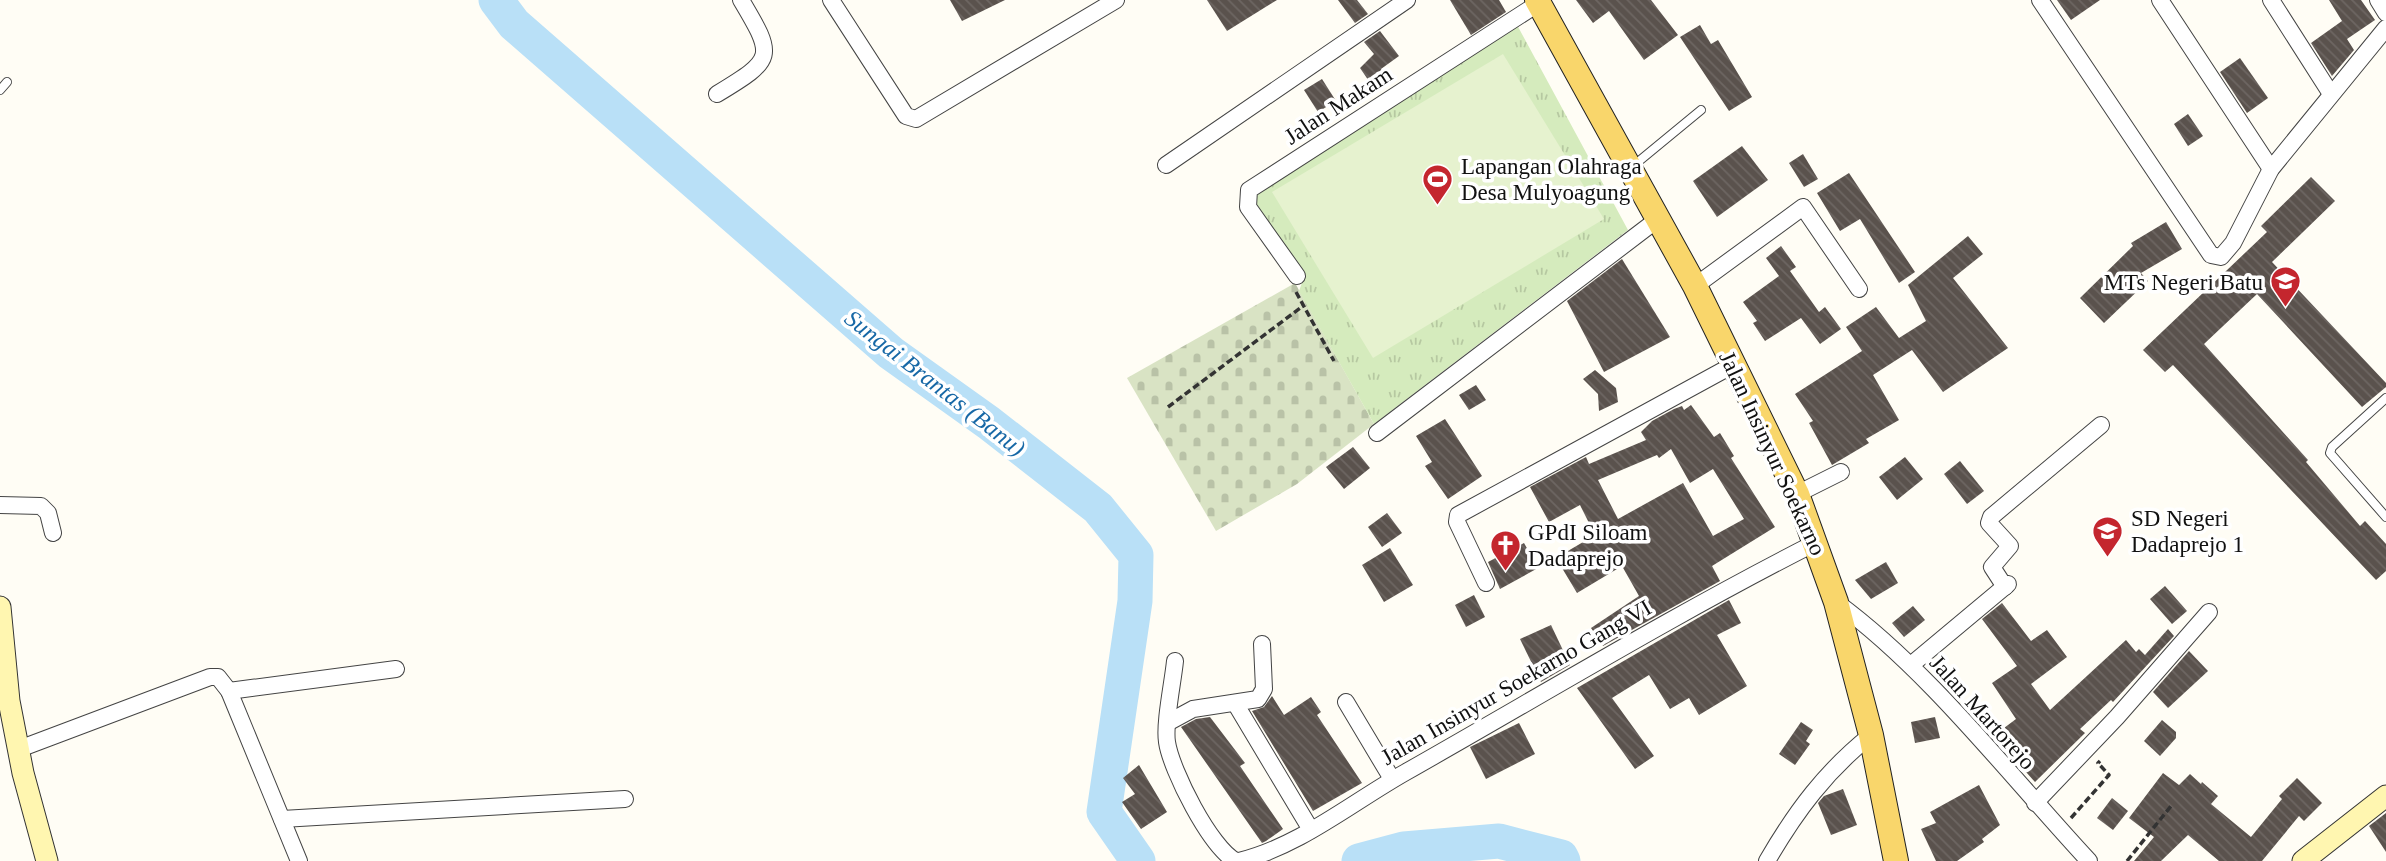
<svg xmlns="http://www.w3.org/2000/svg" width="2386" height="861" font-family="Georgia,serif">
<defs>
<pattern id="cemetery-stones" width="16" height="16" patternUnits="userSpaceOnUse" patternTransform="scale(1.75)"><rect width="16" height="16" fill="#d9e3c4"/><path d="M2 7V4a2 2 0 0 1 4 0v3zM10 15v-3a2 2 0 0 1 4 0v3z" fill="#b9c2a7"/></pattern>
<pattern id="park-tufts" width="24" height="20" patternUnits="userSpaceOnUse" patternTransform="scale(1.75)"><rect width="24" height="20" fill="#d5ebbd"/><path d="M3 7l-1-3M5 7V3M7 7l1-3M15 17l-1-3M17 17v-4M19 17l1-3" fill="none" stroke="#b6c8a1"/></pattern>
<pattern id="building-back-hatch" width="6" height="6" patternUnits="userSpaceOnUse" patternTransform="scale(1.75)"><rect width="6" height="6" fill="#5a524d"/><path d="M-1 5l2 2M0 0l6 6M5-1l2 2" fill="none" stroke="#6d6662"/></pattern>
</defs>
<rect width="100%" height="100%" fill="#fffdf5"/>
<polygon fill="url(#cemetery-stones)" points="1295,283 1374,424 1297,484 1216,531 1127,378"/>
<polygon fill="url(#park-tufts)" points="1516,23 1628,230 1374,424 1299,291 1303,280 1253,202 1253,193"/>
<polygon fill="#e6f2cf" points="1503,54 1604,219 1373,358 1272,192"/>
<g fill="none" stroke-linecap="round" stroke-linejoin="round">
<g stroke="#b9e0f7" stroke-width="35">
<polyline points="496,0 514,24 891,353 989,423 1098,508 1136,555 1135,601 1104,812 1138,861"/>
<polyline points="1359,861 1404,849 1499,841 1561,857 1563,861"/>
</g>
</g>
<g fill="url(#building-back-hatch)" fill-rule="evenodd">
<polygon points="950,0 1005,0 962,21"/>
<polygon points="1207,0 1277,0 1227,31"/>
<polygon points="1338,0 1357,0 1368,14 1355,23"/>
<polygon points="1450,0 1499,0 1506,12 1471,35"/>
<polygon points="1576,0 1651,0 1678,35 1644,60 1609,11 1593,23"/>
<polygon points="2057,0 2100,0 2071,20"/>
<polygon points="2329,0 2361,0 2375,20 2347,39 2354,50 2332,76 2311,43 2342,21"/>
<polygon points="1700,25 1711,44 1718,40 1752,97 1729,111 1680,37"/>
<polygon points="1380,31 1399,56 1381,69 1389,81 1375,90 1360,68 1374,54 1364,42"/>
<polygon points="2240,58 2268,98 2247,113 2220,72"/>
<polygon points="1322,79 1336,101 1318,112 1304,90"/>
<polygon points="2188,114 2203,136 2188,146 2174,124"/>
<polygon points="1742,146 1768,180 1717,217 1693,181"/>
<polygon points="1803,154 1818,179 1804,187 1789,163"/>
<polygon points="1849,173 1915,272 1899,283 1860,219 1840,231 1817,193"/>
<polygon points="2311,177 2335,201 2272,262 2386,383 2386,387 2362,407 2257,294 2204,344 2308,460 2306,462 2360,526 2365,521 2386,544 2386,571 2376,580 2173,365 2165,372 2143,350 2267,232 2261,226"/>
<polygon points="2166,222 2182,249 2141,273 2148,281 2104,323 2080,298 2133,246 2131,243"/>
<polygon points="1968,236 1983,254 1953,278 2008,348 1943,392 1912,350 1873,375 1899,420 1866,439 1869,443 1832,465 1809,423 1813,421 1795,394 1862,351 1846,327 1876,307 1899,338 1926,321 1908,285"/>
<polygon points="1781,246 1796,267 1790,271 1819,312 1825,307 1841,329 1820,344 1801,318 1765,341 1753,323 1757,321 1743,302 1779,276 1766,258"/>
<polygon points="1622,259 1670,337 1604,372 1567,301"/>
<polygon points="1595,370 1616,388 1618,402 1599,411 1598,394 1583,379"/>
<polygon points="1476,385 1486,400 1469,410 1459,395"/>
<path d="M 1691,405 L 1714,437 L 1720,433 L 1734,456 L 1731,458 L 1775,527 L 1712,566 L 1720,581 L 1603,646 L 1591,628 L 1639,596 L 1622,566 L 1577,593 L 1556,558 L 1595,535 L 1580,505 L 1549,522 L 1530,487 L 1586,457 L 1589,464 L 1646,440 L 1641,432 L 1652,421 L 1674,409 L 1682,406 L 1684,410 ZM 1671,449 L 1690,483 L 1713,469 L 1744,519 L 1713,536 L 1683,483 L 1618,519 L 1598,480 L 1657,455 L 1659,458 Z"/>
<polygon points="1445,419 1482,476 1448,499 1425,466 1432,462 1416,436"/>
<polygon points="1353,447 1370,468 1344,489 1326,467"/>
<polygon points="1905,457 1923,479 1897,500 1879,477"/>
<polygon points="1960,461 1984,491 1967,504 1944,474"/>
<polygon points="1387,513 1402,533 1382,547 1368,527"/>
<polygon points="1524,543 1538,568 1500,589 1488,562"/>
<polygon points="1390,548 1413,585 1384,602 1362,565"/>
<polygon points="1886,562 1898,583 1871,599 1855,580"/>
<polygon points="2165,586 2187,611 2172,624 2150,599"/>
<polygon points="1474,595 1485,617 1466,627 1455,605"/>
<polygon points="1729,600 1741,623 1717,635 1747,686 1699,715 1689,698 1670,709 1649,675 1612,698 1654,756 1635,769 1577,688"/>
<polygon points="2002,603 2031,641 2047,630 2067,657 2031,684 2050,710 2126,640 2136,652 2139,649 2145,655 2168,629 2174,636 2113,702 2111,700 2080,729 2085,733 2035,782 2019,764 2025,759 2004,728 2016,719 1992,683 2017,666 1982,619"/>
<polygon points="1913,606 1925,620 1904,637 1892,623"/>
<polygon points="1551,625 1570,665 1541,682 1520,639"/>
<polygon points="2189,651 2208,671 2168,708 2153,692"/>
<polygon points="1272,696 1284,715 1311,697 1321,712 1317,715 1362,783 1313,811 1252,711 1264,707"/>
<polygon points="1210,717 1245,763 1240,766 1283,829 1266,841 1262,843 1181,727 1196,719"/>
<polygon points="1935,717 1940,738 1915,743 1911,722"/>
<polygon points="2162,720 2176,732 2176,738 2160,756 2144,741"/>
<polygon points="1801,722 1813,730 1806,741 1810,744 1795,765 1779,754"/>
<polygon points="1519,723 1535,754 1486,779 1470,747"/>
<polygon points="1139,765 1167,812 1141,829 1122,802 1135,794 1123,778"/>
<polygon points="2163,773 2179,785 2190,774 2201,784 2202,782 2218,796 2211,804 2251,837 2282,799 2279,796 2297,778 2322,803 2304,821 2299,816 2262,861 2219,861 2188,835 2161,861 2134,861 2154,837 2129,818"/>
<polygon points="1979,785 2000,825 1982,839 1984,842 1957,861 1936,861 1921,829 1936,823 1930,812"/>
<polygon points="1843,789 1857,825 1831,835 1818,803 1824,796"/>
<polygon points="2112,798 2128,811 2113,830 2097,818"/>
<polygon points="2386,813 2386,852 2369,826"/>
</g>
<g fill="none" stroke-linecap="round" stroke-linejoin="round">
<defs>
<g id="lane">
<polyline points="0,90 7,82"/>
<polyline points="1633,166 1701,110"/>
<polyline points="2386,398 2332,447 2330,453 2386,517"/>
</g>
<g id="street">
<polyline points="831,0 906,116 916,119 1116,0"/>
<polyline points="2040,0 2211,255 2221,257 2233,243 2271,169 2386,28"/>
<polyline points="2160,0 2271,169"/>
<polyline points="2271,0 2331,94"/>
<polyline points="2378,0 2386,13"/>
<path d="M 717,94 C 775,59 775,57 741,0"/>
<polyline points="1166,165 1407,0"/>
<polyline points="1297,276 1248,207 1249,190 1539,3"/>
<polyline points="1695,286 1803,207 1859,289"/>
<polyline points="1377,433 1658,219"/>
<polyline points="1797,494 1841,472"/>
<polyline points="0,505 41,506 48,513 53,533"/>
<polyline points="1486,583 1457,522 1458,515 1733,365"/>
<polyline points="2005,587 1992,567 2010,546 1989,523 1991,517 2101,425"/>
<path d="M 1836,602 C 1930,671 2009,775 2089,861"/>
<path d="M 1175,661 C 1173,682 1164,723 1167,742 C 1171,770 1211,849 1236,861"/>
<polyline points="1911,665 2008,584"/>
<polyline points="229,691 396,669"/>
<polyline points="1346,702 1392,779"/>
<polyline points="1235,703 1311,830"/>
<polyline points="1169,722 1193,709 1258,699 1264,689 1262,644"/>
<polyline points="19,749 210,677 218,677 229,691 299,861"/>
<polyline points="2035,803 2117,717 2209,612"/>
<polyline points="282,819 625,799"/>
<path d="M 1239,861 C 1300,846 1351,803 1406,772 C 1542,695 1677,613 1817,542"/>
<path d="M 1767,861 C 1796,811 1826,771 1871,735"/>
</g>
<g id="secondary">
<polyline points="0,607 9,701 23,773 47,861"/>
<polyline points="2303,861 2386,796"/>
</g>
<polyline id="primary" points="1537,0 1695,286 1797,494 1836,602 1871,735 1896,861"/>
</defs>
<use href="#lane" stroke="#444" stroke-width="10"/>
<use href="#street" stroke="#444" stroke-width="18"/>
<use href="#secondary" stroke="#333" stroke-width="23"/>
<use href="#primary" stroke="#222" stroke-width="26"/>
<g stroke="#333" stroke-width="3.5" stroke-dasharray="7 3.5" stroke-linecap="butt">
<polyline points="1296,292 1334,361"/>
<polyline points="1168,407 1303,306"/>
<polyline points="2071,818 2109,775 2098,763 2100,761"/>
<polyline points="2127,861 2171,806"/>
</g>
<use href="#lane" stroke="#fff" stroke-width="8"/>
<use href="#street" stroke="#fff" stroke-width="16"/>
<use href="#secondary" stroke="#fff6b0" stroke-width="21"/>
<use href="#primary" stroke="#f9d66b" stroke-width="24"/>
</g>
<defs>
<symbol id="stadium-pin" viewBox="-11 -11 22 30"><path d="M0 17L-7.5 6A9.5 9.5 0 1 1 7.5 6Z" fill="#c4262e" stroke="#fff"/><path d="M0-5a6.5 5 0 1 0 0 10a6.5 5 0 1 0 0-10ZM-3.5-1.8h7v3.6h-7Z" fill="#fff"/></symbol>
<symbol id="school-pin" viewBox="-11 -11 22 30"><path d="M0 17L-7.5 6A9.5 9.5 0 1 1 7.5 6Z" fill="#c4262e" stroke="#fff"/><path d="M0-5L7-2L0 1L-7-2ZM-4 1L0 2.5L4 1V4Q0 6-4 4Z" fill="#fff"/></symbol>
<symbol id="church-pin" viewBox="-11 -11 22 30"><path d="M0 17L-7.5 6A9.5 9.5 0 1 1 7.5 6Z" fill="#c4262e" stroke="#fff"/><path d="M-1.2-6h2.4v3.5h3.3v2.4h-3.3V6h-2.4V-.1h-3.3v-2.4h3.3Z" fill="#fff"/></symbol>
</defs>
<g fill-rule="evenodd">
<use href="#stadium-pin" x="1420" y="162" width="35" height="47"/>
<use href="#school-pin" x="2268" y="264" width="35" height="47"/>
<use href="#school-pin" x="2090" y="514" width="35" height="47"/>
<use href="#church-pin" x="1488" y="528" width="35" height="47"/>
</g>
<g text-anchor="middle" stroke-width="7" stroke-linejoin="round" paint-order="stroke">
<g font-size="23" fill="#111" stroke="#fff">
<text transform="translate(1338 105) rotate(-33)" y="8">Jalan Makam</text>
<text transform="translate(1773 453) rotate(65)" y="8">Jalan Insinyur Soekarno</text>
<text transform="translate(1516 682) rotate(-30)" y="8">Jalan Insinyur Soekarno Gang VI</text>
<text transform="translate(1983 712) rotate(48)" y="8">Jalan Martorejo</text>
</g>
<g font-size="23" fill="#111" stroke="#fff" text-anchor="start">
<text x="1461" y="174">Lapangan Olahraga<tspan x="1461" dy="26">Desa Mulyoagung</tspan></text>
<text x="2263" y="290" text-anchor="end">MTs Negeri Batu</text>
<text x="2131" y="526">SD Negeri<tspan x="2131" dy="26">Dadaprejo 1</tspan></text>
<text x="1528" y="540">GPdI Siloam<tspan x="1528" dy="26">Dadaprejo</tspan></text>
</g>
<g font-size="24" font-style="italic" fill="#1768a6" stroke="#fff">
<text transform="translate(935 383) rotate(38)" y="8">Sungai Brantas (Banu)</text>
</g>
</g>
</svg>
